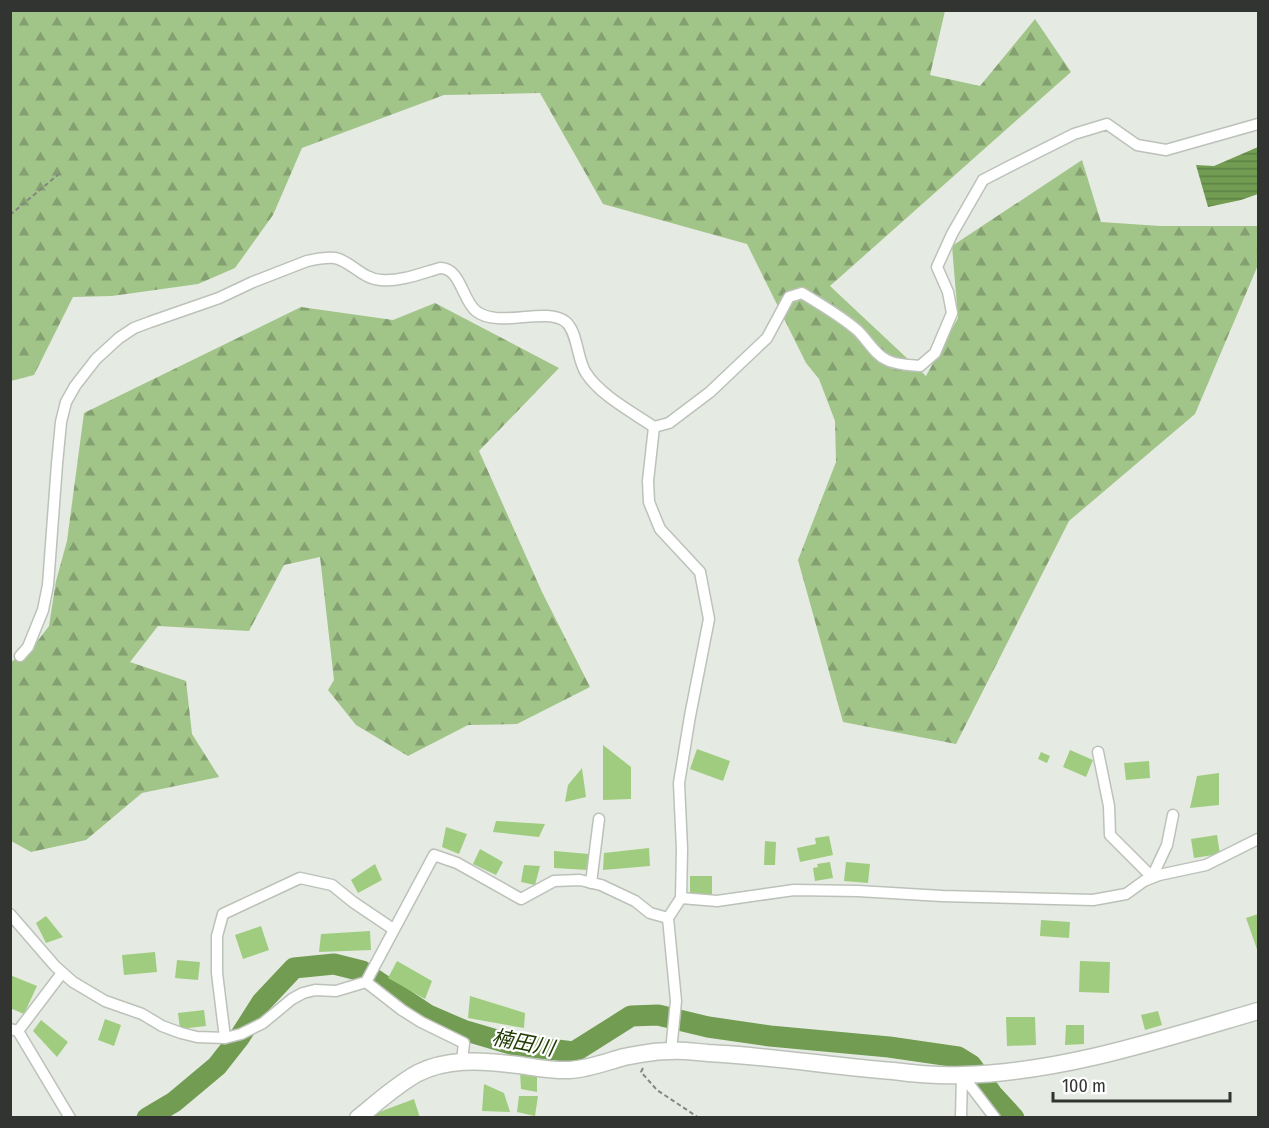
<svg xmlns="http://www.w3.org/2000/svg" width="1269" height="1128" font-family="'Fira Sans Condensed','Noto Sans JP',sans-serif">
<defs>
<pattern id="forest-firs" width="22" height="20" patternUnits="userSpaceOnUse" patternTransform="scale(1.5)"><rect width="22" height="20" fill="#a1c488"/><path d="M5 1l3.5 6h-7zM16 11l3.5 6h-7z" fill="#84a070"/></pattern>
<pattern id="water-rules" width="6" height="5" patternUnits="userSpaceOnUse" patternTransform="scale(1.5)"><rect width="6" height="5" fill="#719c52"/><path d="M0 2.5h6" fill="none" stroke="#5d8045"/></pattern>
</defs>
<rect width="100%" height="100%" fill="#e5ebe2"/>
<g fill="url(#forest-firs)">
<polygon points="10,11 945,11 930,75 980,86 1035,19 1071,72 830,286 926,376 958,318 952,246 1082,160 1101,222 1160,226 1258,226 1258,265 1195,414 1069,521 956,744 843,722 798,560 836,462 835,421 819,379 806,363 747,244 603,204 540,93 444,95 302,148 273,215 235,268 198,284 112,296 73,297 34,375 11,381"/>
<polygon points="435,303 559,368 479,451 542,592 590,687 517,724 468,725 408,756 356,725 328,690 334,680 320,557 284,565 249,631 158,626 130,662 186,681 192,734 219,777 142,793 86,840 31,852 11,841 10,663 36,643 49,626 56,581 67,541 84,413 301,307 393,320"/>
</g>
<polygon fill="url(#water-rules)" points="1258,147 1258,194 1241,200 1208,207 1196,165 1214,166"/>
<g fill="none" stroke-linecap="round" stroke-linejoin="round">
<polyline stroke="#719c52" stroke-width="21" points="147,1118 174,1102 217,1066 239,1038 262,1002 294,968 334,964 362,971 428,1015 463,1030 514,1045 574,1052 631,1016 658,1015 708,1027 770,1036 889,1047 958,1057 971,1065 992,1094 1014,1118"/>
</g>
<g fill="#9fcc7f">
<polygon points="603,745 631,767 631,799 603,800"/>
<polygon points="697,749 730,761 723,781 690,769"/>
<polygon points="1070,750 1093,760 1086,777 1063,767"/>
<polygon points="1041,752 1050,756 1047,763 1038,759"/>
<polygon points="1149,761 1150,778 1126,780 1124,763"/>
<polygon points="582,768 586,797 565,802 568,785"/>
<polygon points="1219,773 1219,805 1190,808 1197,776"/>
<polygon points="496,821 545,824 539,837 493,832"/>
<polygon points="446,827 467,834 459,854 442,847"/>
<polygon points="1217,835 1220,854 1194,858 1191,839"/>
<polygon points="829,836 833,855 800,862 797,848 816,844 815,838"/>
<polygon points="765,841 776,842 775,865 764,865"/>
<polygon points="649,848 650,866 603,870 604,853"/>
<polygon points="480,849 503,862 496,875 473,864"/>
<polygon points="554,851 589,854 588,870 554,868"/>
<polygon points="830,862 833,878 815,881 813,868 818,867 817,864"/>
<polygon points="846,862 870,864 868,883 844,881"/>
<polygon points="375,864 382,880 358,893 351,880"/>
<polygon points="524,865 540,866 535,885 521,882"/>
<rect x="690" y="876" width="22" height="18"/>
<polygon points="1258,914 1258,952 1246,918"/>
<polygon points="46,916 63,937 46,943 36,923"/>
<polygon points="1041,920 1070,922 1069,938 1040,936"/>
<polygon points="261,926 269,950 243,959 235,935"/>
<polygon points="370,931 371,950 319,952 321,934"/>
<polygon points="155,952 157,972 124,975 122,955"/>
<polygon points="177,960 200,962 198,980 175,978"/>
<polygon points="397,961 432,981 425,999 388,978"/>
<polygon points="1080,961 1110,962 1109,993 1079,992"/>
<polygon points="10,975 37,986 24,1014 10,1008"/>
<polygon points="470,996 525,1013 524,1028 468,1018"/>
<polygon points="204,1010 206,1026 180,1029 178,1013"/>
<polygon points="1158,1011 1162,1025 1145,1030 1141,1015"/>
<polygon points="1006,1017 1035,1017 1036,1045 1007,1046"/>
<polygon points="105,1019 121,1025 114,1046 98,1040"/>
<polygon points="41,1020 68,1042 57,1057 33,1031"/>
<polygon points="1066,1025 1084,1025 1084,1044 1065,1045"/>
<polygon points="520,1072 537,1076 537,1092 521,1089"/>
<polygon points="484,1084 504,1093 510,1112 482,1111"/>
<polygon points="519,1096 538,1096 535,1116 517,1112"/>
<polygon points="414,1099 420,1118 375,1118 374,1114"/>
</g>
<g fill="none" stroke-linecap="round" stroke-linejoin="round">
<defs>
<g id="street">
<polyline points="654,427 648,481 649,502 660,529 700,572 709,619 690,716 679,783 682,849 681,898 668,918 676,1001 671,1051"/>
<path d="M 20,656 L 28,647 L 43,610 L 48,585 L 57,464 L 61,422 L 66,402 L 75,386 L 96,359 L 119,338 L 134,328 L 150,322 L 219,298 L 253,282 L 307,261 C 316,259 326,257 335,258 C 351,261 362,279 381,280 C 400,282 422,273 440,268 C 461,268 462,300 476,311 C 498,329 546,306 566,322 C 578,333 577,360 586,373 C 600,395 632,412 654,427 L 669,423 L 710,392 L 767,338 L 789,297 L 802,293 C 820,304 841,316 857,330 C 867,339 875,355 887,360 C 896,365 909,365 920,366 L 935,353 L 952,313 L 948,292 L 937,267 L 952,234 L 983,180 L 1014,164 L 1074,134 L 1107,124 L 1137,145 L 1166,150 L 1258,124"/>
<polyline points="1098,752 1109,806 1110,835 1152,877 1167,845 1173,815"/>
<polyline points="591,883 599,819"/>
<polyline points="681,898 717,901 794,890 858,891 942,896 1093,900 1126,894 1144,881 1159,875 1206,865 1258,839"/>
<polyline points="10,914 55,966 73,982 105,1001 142,1014 162,1026 181,1033 197,1037 225,1038 241,1034 263,1023 292,999 303,993 315,990 336,991 366,982 434,855 457,863 521,899 554,881 580,880 601,885 635,901 650,913 668,918"/>
<polyline points="366,982 402,1010 421,1022 464,1043 462,1061"/>
<polyline points="10,1029 18,1031 70,1118"/>
<polyline points="18,1031 62,973"/>
<polyline points="225,1038 217,973 217,936 223,914 300,878 332,885 353,902 393,929"/>
<polyline points="962,1075 995,1118"/>
<polyline points="961,1118 962,1075"/>
</g>
<path id="secondary" d="M 358,1118 C 378,1102 396,1085 418,1073 C 446,1059 479,1060 510,1064 C 531,1066 548,1071 570,1070 C 588,1069 606,1062 624,1057 C 639,1054 655,1051 670,1051 C 683,1050 695,1052 708,1053 C 770,1056 831,1066 893,1071 C 916,1074 940,1076 963,1075 C 1064,1072 1162,1039 1258,1011"/>
</defs>
<use href="#street" stroke="#bcc2b9" stroke-width="13"/>
<use href="#secondary" stroke="#bcc2b9" stroke-width="19"/>
<g stroke="#838781" stroke-width="2" stroke-dasharray="4.5 3" stroke-linecap="butt">
<polyline points="10,215 60,173"/>
<polyline points="643,1068 641,1072 657,1090 699,1118"/>
</g>
<use href="#street" stroke="#fff" stroke-width="10"/>
<use href="#secondary" stroke="#fff" stroke-width="16"/>
</g>
<g text-anchor="middle" stroke-width="4.5" stroke-linejoin="round" paint-order="stroke">
<g font-size="21" font-style="italic" fill="#223d06" stroke="#fff">
<text transform="translate(523 1043) rotate(11)" y="7">楠田川</text>
</g>
</g>
<rect width="1269" height="1128" fill="none" stroke="#323431" stroke-width="24"/>
<path d="M1053 1092v9h177v-9" fill="none" stroke="#323431" stroke-width="3"/>
<text x="1062" y="1092" font-size="18" fill="#323431" stroke="#ffffff" stroke-width="4.5" paint-order="stroke">100 m</text>
</svg>
